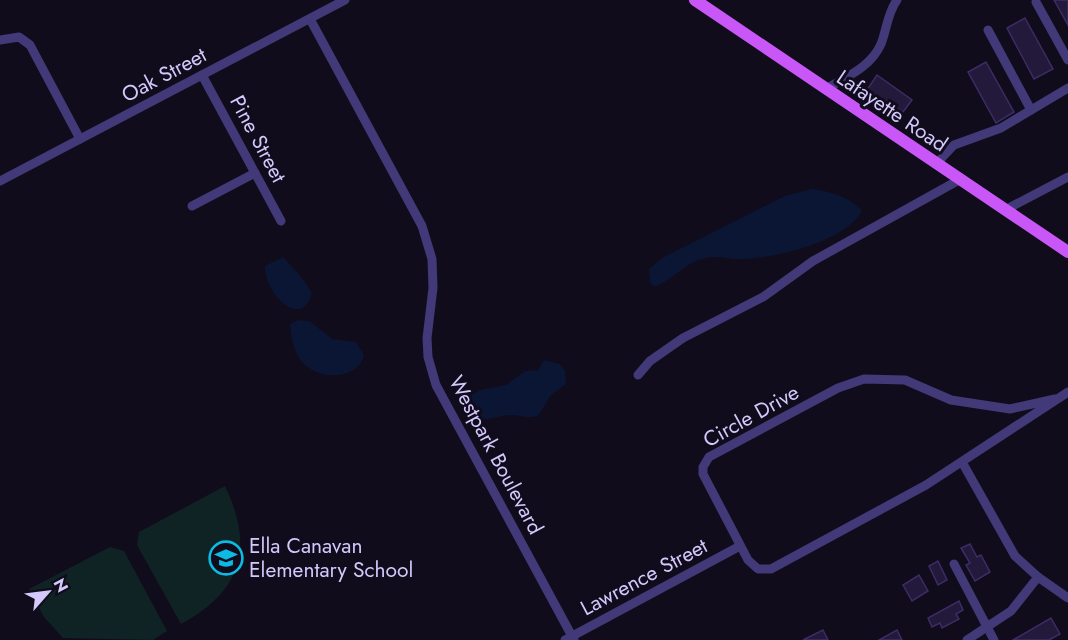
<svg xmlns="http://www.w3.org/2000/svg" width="1068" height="640" font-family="Jost,sans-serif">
<rect width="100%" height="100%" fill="#100c1b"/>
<g fill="#0f2324">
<path d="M 225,486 C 255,549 241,591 181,624 L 137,545 L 139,532 Z"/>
<polygon points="110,547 124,551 167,631 153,640 63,638 44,617 29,589"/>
</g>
<g fill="#0b1635">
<path d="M 812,189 C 831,192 849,196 862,211 C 845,242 775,258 742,259 C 729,260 719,255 706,258 C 685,262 673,280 654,287 L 650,282 L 649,269 L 662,258 L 785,196 Z"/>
<path d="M 283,257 L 301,277 L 312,293 C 301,332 264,292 265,266 Z"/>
<path d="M 299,320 L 309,321 L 332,339 L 356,342 L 364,355 C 358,380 320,381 303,363 C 294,354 291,336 290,324 Z"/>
<path d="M 544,360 L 560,364 L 565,371 L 566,384 L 550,396 L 539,415 C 529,420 521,415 511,415 C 494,415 486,426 471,411 C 467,406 466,403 466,398 L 480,390 L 506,385 L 525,371 L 538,370 Z"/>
</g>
<g fill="#23193b" stroke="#3d2c66" stroke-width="1.5">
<polygon points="1054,0 1068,0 1068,25"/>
<polygon points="1025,18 1053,69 1034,79 1007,28"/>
<polygon points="986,62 1014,112 996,123 968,72"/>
<polygon points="877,75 912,100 903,112 867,90"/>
<polygon points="970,544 977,557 981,555 990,572 975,581 966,565 970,563 961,548"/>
<polygon points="938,561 947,580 938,585 929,566"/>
<polygon points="919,575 928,591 912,601 903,585"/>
<polygon points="959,601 963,610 956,614 959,619 942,628 940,623 932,627 928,618"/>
<polygon points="1051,618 1060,634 1049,640 1013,640"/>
<polygon points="823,630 828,640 803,640"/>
<polygon points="897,630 902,640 879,640"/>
</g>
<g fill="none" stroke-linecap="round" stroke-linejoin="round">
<g stroke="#413978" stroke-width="9">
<polyline points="1036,2 1068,60"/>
<polyline points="310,19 422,226 432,259 433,288 427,338 428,357 436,385 574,640"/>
<polyline points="988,30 1031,110"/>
<polyline points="0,40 19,37 30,45 80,139"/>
<polyline points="202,75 281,221"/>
<path d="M 826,89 C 846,77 871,67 881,44 C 887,29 887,14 897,0"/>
<polyline points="936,164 954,145 1001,128 1068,88"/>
<polyline points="0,181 345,0"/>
<polyline points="192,206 255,173"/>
<polyline points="1005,210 1068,177"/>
<polyline points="638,375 650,361 683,338 763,297 813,261 959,180"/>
<polyline points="1055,399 1010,409 951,400 905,380 864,379 838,388 709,457 703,467 703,474 748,560 758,569 771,569 926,485 1068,392"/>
<polyline points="962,462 1015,556 1038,577 1068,598"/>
<polyline points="954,564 994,640"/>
<polyline points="565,640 740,546"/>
<polyline points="967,640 1011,611 1038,577"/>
</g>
<polyline stroke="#c956f6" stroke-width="12" points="695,0 1068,252"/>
</g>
<defs>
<symbol id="school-ring" viewBox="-11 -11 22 22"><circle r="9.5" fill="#100c1b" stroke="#0cbbe4" stroke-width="1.5"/><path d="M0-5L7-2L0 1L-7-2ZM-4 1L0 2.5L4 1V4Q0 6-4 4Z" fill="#0cbbe4"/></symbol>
</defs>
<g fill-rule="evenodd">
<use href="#school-ring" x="207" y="539" width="38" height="38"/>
</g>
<g text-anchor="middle" stroke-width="6" stroke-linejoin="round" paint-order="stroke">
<g font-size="21" fill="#d3c9fc" stroke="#100c1b">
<text transform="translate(164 75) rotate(-28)" y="7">Oak Street</text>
<text transform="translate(892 111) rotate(34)" y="7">Lafayette Road</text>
<text transform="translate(258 139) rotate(62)" y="7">Pine Street</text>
<text transform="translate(751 416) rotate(-29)" y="7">Circle Drive</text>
<text transform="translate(496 455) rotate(62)" y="7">Westpark Boulevard</text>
<text transform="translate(644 577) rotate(-28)" y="7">Lawrence Street</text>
</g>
<g font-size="21" fill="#d3c9fc" stroke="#100c1b" text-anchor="start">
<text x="249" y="553">Ella Canavan<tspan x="249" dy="24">Elementary School</tspan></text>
</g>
</g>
<g transform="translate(48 592) rotate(62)" stroke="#100c1b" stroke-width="4.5" paint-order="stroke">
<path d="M0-4.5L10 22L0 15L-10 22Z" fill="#d3c9fc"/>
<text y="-9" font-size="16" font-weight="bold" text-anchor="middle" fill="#d3c9fc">N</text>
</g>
</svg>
